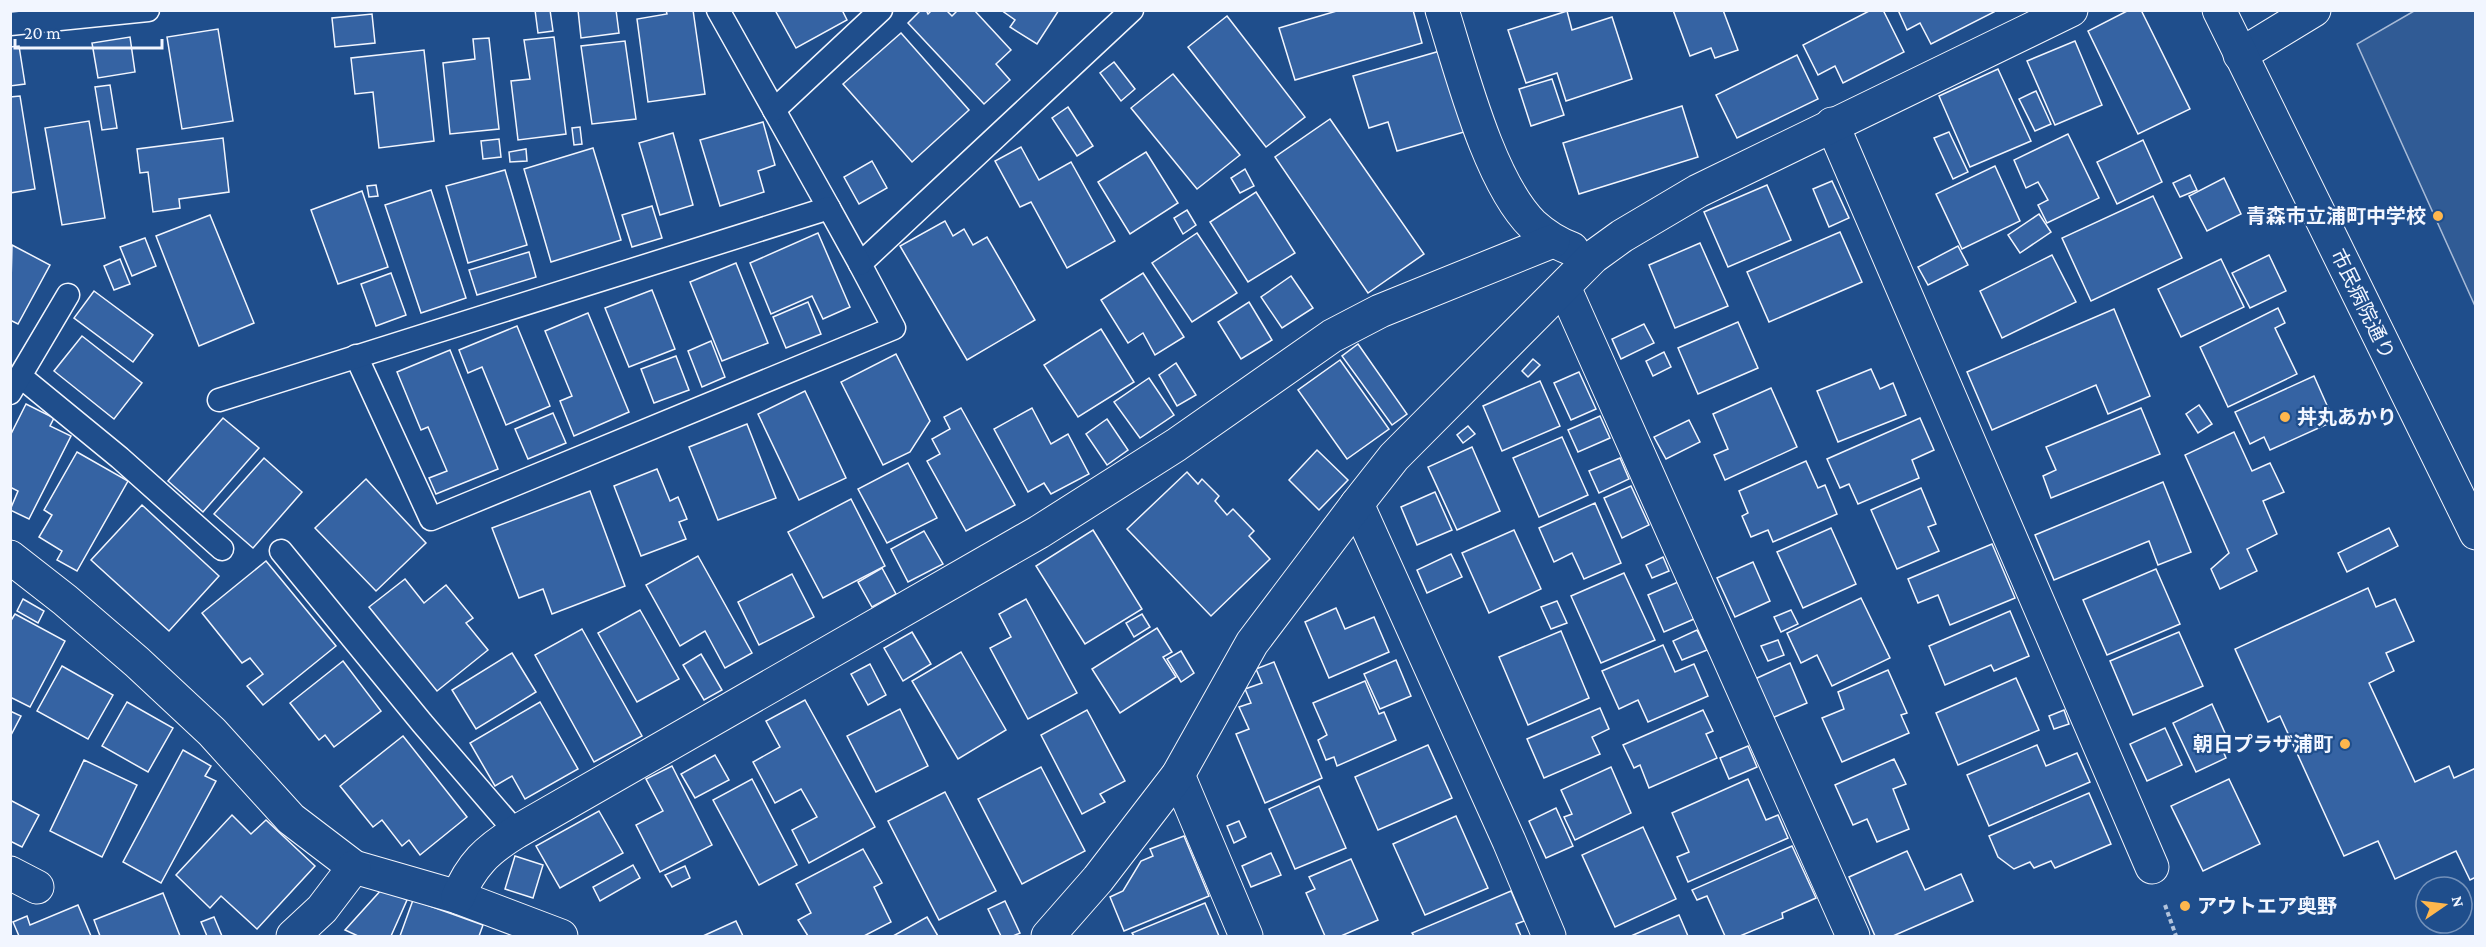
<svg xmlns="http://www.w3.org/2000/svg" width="2486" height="947" font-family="'Crimson Pro','Noto Sans JP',serif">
<rect width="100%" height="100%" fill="#1f4e8c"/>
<polygon fill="#305b95" stroke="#a8bbd7" stroke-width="1.5" points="2414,11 2475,11 2475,306 2357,44"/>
<g fill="#3563a3" stroke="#f2f6ff" stroke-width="1.5">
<polygon points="535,10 550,10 553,31 538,33"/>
<polygon points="578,10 616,10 619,33 581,38"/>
<polygon points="666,10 693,10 705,94 648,102 637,19 667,14"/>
<polygon points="775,10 842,10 847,20 796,48"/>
<polygon points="921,10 926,10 928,14 932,10 946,10 952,16 958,10 974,10 1011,50 996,64 1010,80 984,104 908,23"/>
<polygon points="1001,10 1059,10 1037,44 1010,27 1015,20"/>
<polygon points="1340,10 1413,10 1422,43 1295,80 1279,28"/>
<polygon points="1673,10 1723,10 1738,50 1715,58 1711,48 1690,56"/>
<polygon points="1871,10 1883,10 1904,52 1843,83 1835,66 1818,75 1803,45"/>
<polygon points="1898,10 1993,10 1994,12 1931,44 1920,23 1907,30"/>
<polygon points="2129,10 2141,10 2190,109 2138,134 2088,31"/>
<polygon points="1567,11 1572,30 1612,17 1632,79 1566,101 1557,73 1526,83 1508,30"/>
<polygon points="372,14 375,43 335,47 332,18"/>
<polygon points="1227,16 1305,117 1266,147 1188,47"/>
<polygon points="218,29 233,121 182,129 167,37"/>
<polygon points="901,33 969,110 912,162 843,84"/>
<polygon points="130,37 135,72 98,78 92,43"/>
<polygon points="554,37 566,134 518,140 511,81 530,79 524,40"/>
<polygon points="489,38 499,129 450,134 443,63 475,59 473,39"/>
<polygon points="625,41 636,119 592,124 581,46"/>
<polygon points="2075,41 2102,105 2055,125 2027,61"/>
<polygon points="19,46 25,84 10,86 10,47"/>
<polygon points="424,50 434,141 379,148 373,92 355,94 351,58"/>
<polygon points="1440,51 1464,132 1397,151 1388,122 1369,128 1353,76"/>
<polygon points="1797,55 1818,99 1737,138 1716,95"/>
<polygon points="1114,62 1135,89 1121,101 1100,73"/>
<polygon points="1998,69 2031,141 1970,167 1939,96"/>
<polygon points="1173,74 1240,155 1197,189 1131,108"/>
<polygon points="1552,79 1564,115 1531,126 1519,89"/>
<polygon points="110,85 117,128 102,130 95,87"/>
<polygon points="2036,91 2051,124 2035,131 2019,99"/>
<polygon points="20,96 35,189 10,193 10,97"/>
<polygon points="1682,106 1698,157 1579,194 1563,143"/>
<polygon points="1068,107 1093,146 1077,156 1052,118"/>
<polygon points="1330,119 1424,254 1368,293 1275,157"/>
<polygon points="89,121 105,218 62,225 45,128"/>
<polygon points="763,122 775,165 758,171 764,192 720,206 700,140"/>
<polygon points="580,127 582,144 574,145 572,128"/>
<polygon points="1949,132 1968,172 1953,179 1934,138"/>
<polygon points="673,133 693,205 660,215 639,143"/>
<polygon points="2068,134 2099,198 2047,223 2038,205 2048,200 2038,182 2026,188 2014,160"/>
<polygon points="223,138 229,192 179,199 180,208 153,212 148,172 140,173 137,149"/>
<polygon points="499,139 501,157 483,159 481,141"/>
<polygon points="2143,140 2162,182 2117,204 2097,162"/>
<polygon points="1021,147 1039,180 1071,162 1115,241 1067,268 1031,202 1020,207 995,161"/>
<polygon points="593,148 621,240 551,262 524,169"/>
<polygon points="526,149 527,161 510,162 509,152"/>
<polygon points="1146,152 1178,203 1130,234 1098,182"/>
<polygon points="872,161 887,188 859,204 844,177"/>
<polygon points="1995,166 2020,221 1962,249 1936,194"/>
<polygon points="1245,169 1254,186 1240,193 1231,178"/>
<polygon points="505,170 527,245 468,263 446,186"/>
<polygon points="2190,175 2197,190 2180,197 2173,183"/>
<polygon points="2224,178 2241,214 2207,231 2189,196"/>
<polygon points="1832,181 1849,218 1829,227 1813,189"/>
<polygon points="376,185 378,196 369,197 367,186"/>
<polygon points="1767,185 1791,240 1728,267 1704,212"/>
<polygon points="431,190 466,298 421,313 385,205"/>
<polygon points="362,191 388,267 338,284 311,210"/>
<polygon points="1256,192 1295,253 1248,282 1210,222"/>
<polygon points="2153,196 2182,258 2091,301 2062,238"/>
<polygon points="652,206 662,238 632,247 622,215"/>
<polygon points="1187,210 1196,225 1183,234 1174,218"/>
<polygon points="2039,214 2051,232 2020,253 2008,235"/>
<polygon points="210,215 254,323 199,346 156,236"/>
<polygon points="945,221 953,236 964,229 973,245 987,237 1035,320 967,360 900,246"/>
<polygon points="1840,232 1862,282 1769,322 1747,272"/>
<polygon points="818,233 850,307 823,319 812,296 771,314 750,263"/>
<polygon points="1197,233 1237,293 1192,322 1152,263"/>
<polygon points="145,238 156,266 132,276 120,247"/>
<polygon points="1700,243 1728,306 1675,328 1649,265"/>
<polygon points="12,245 50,265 18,324 10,320"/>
<polygon points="1958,246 1968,265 1928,285 1918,267"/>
<polygon points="529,252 536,277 477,295 469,270"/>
<polygon points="2052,255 2076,302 2002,338 1980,291"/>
<polygon points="2269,255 2286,291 2250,308 2232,273"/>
<polygon points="120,259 130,284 114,290 104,266"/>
<polygon points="2221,259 2244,307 2181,337 2158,289"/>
<polygon points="736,263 768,343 722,361 690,282"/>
<polygon points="391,273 406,315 376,326 361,284"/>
<polygon points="1143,273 1184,337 1155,355 1143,333 1128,343 1101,300"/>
<polygon points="1291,276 1313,308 1282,328 1261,297"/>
<polygon points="652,290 675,349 629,367 605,308"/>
<polygon points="94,291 153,335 133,362 74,318"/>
<polygon points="808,302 821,334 786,348 773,317"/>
<polygon points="1249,302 1272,340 1241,359 1218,322"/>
<polygon points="2278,308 2285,323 2275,328 2297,374 2228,407 2200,347"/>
<polygon points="2114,309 2150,396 2108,414 2096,385 1992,430 1967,372"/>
<polygon points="588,313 629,412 574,436 560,401 572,396 545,331"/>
<polygon points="1738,322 1758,368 1698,394 1678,348"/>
<polygon points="1644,324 1654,343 1621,359 1612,339"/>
<polygon points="517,326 550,406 506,425 482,367 468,373 459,350"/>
<polygon points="1101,329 1134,382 1078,417 1044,365"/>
<polygon points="82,336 142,383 114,419 54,371"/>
<polygon points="711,341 725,377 702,387 688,351"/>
<polygon points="1358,344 1407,414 1392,425 1342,356"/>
<polygon points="450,350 498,469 436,494 429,478 447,471 428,427 421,430 397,372"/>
<polygon points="1664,352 1671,367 1653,376 1646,361"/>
<polygon points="896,354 930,421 910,452 883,465 841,382"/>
<polygon points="676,356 689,390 654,403 641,369"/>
<polygon points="1533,359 1540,365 1528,377 1522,371"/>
<polygon points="1340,360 1389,429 1347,459 1298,390"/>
<polygon points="1176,363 1196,395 1177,406 1159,375"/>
<polygon points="1871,369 1880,389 1893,383 1906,415 1838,442 1817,391"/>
<polygon points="1579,372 1596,409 1571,420 1554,383"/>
<polygon points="2314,376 2334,421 2270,450 2264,437 2250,444 2235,412"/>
<polygon points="1149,378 1174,415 1140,438 1114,402"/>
<polygon points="1540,381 1560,426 1502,451 1483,406"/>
<polygon points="1771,388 1797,447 1725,480 1714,455 1728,449 1713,414"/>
<polygon points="805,391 846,478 799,500 758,414"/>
<polygon points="26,404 54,418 50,426 71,436 29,519 10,510 18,491 10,487 10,436"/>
<polygon points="2199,405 2212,424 2198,433 2186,414"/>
<polygon points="961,408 1015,505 966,531 927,461 940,454 932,439 950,429 944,417"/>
<polygon points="1032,408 1051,444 1068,434 1089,474 1051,494 1044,483 1028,492 994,429"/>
<polygon points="2141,408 2160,454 2051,498 2043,476 2056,470 2046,447"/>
<polygon points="553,413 566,443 528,459 515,429"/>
<polygon points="1600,416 1610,438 1578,452 1568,430"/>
<polygon points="223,418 259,448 203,512 168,481"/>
<polygon points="1920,418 1934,450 1912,460 1919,478 1858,504 1849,484 1840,488 1827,459"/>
<polygon points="1107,419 1128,450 1107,465 1086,434"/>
<polygon points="1689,420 1700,442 1666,459 1654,437"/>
<polygon points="747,424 776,498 718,520 689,447"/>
<polygon points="1468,426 1475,434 1463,443 1457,435"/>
<polygon points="2234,432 2252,471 2270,463 2284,492 2263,501 2277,534 2247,549 2257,571 2220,589 2211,569 2229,553 2185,455"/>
<polygon points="1562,437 1588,495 1539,517 1513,458"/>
<polygon points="1472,447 1500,511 1457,530 1428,467"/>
<polygon points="1317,450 1348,480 1319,510 1289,480"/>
<polygon points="77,452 128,481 77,571 57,560 62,551 39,537 52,515 44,510"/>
<polygon points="264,458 302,492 253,548 214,514"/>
<polygon points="1620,458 1629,479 1599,493 1589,471"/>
<polygon points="1806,461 1818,488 1825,485 1837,514 1773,542 1768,530 1751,537 1742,516 1748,513 1739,491"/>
<polygon points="908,463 937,518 887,543 858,489"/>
<polygon points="657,469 670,501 678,497 687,519 679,522 686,539 641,556 614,486"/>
<polygon points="1187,472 1198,484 1202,479 1219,496 1215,501 1227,515 1233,509 1254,531 1249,536 1270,559 1211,616 1127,529"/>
<polygon points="366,479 426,543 376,591 315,528"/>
<polygon points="2163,482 2191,552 2158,565 2149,541 2054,580 2035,535"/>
<polygon points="1631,486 1649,525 1622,538 1604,498"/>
<polygon points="1921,488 1936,524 1928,527 1939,551 1897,569 1871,510"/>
<polygon points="590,491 625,586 552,614 543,589 519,598 492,528"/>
<polygon points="1435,492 1452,530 1417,545 1401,507"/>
<polygon points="851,499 885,566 823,598 788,532"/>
<polygon points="1595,503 1621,563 1584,579 1572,553 1554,562 1539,528"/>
<polygon points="142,505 219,576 169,631 91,560"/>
<polygon points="1831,528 1856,584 1803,608 1777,552"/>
<polygon points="2389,528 2398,546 2347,572 2338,553"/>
<polygon points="1093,530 1142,609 1085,644 1036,566"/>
<polygon points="1514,530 1541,589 1489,613 1462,553"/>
<polygon points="924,531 943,564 908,582 891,549"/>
<polygon points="1992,544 2015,598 1950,625 1938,595 1918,603 1908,579"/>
<polygon points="1451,554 1462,577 1427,593 1417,570"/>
<polygon points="698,556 752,653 725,668 705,631 680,646 646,585"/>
<polygon points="1663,557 1669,571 1652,578 1646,565"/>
<polygon points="266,561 336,646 263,705 247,686 263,674 250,658 242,663 202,613"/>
<polygon points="1753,562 1770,601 1735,617 1717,578"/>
<polygon points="882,568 896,594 872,607 858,582"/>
<polygon points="2156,569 2180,624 2107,655 2083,600"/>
<polygon points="1624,573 1655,640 1601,663 1571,596"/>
<polygon points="792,574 814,617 759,645 738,602"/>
<polygon points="405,579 424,603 446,585 473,618 466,623 488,650 437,691 369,607"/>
<polygon points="1678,582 1694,619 1664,632 1648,595"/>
<polygon points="2368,588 2376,607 2395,599 2414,641 2386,653 2394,671 2369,683 2415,782 2449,766 2454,778 2476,768 2476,877 2470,880 2456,851 2395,879 2378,841 2344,856 2280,716 2268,722 2235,649"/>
<polygon points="1861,598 1890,658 1832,686 1817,655 1801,663 1787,633"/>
<polygon points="23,599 44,611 38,623 17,611"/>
<polygon points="1026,599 1077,693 1028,719 990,648 1011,637 999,614"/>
<polygon points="1557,601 1567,623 1551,629 1541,607"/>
<polygon points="1336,608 1345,629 1374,617 1389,652 1329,678 1305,622"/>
<polygon points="640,610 679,679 637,702 598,633"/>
<polygon points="1791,610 1798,624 1781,632 1774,617"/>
<polygon points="2010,611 2029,656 1994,671 1991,665 1945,685 1929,646"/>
<polygon points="15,614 65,641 30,707 10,697 10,622"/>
<polygon points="1142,614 1150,627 1134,637 1126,623"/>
<polygon points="1157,628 1172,652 1163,657 1176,677 1120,713 1092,669"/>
<polygon points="582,629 642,736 594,762 535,655"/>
<polygon points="1697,630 1707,650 1682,660 1673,641"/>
<polygon points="1561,631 1589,698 1528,725 1499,657"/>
<polygon points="912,632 931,664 903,681 884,648"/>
<polygon points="2179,632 2203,686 2133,715 2110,661"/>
<polygon points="1778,640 1784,655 1768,661 1761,646"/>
<polygon points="1663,645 1675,672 1694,664 1708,696 1648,722 1638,700 1619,709 1602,671"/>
<polygon points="1181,651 1194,673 1181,682 1167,659"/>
<polygon points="961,652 1006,730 958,759 912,681"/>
<polygon points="512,653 536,692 476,729 452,690"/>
<polygon points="701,654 722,690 704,700 683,665"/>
<polygon points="1396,660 1411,696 1380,709 1364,674"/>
<polygon points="343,661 381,711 334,747 325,735 319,740 290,703"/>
<polygon points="1274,662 1322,778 1265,803 1236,734 1249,729 1239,707 1251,703 1245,689 1262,683 1256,669"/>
<polygon points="1790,663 1807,703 1772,718 1755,679"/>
<polygon points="870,664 886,695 868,705 851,674"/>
<polygon points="62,666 113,695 88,739 37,711"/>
<polygon points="1888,670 1907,713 1901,715 1909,733 1842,762 1822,718 1844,709 1838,692"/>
<polygon points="2016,678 2039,730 1958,765 1936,713"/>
<polygon points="1365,681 1379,714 1384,712 1396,740 1337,766 1334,757 1326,760 1318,740 1327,735 1313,703"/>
<polygon points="805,700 875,827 809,863 792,830 817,817 801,789 775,803 753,762 780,747 766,721"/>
<polygon points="127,702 173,728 148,772 102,746"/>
<polygon points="540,702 578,769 525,799 512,776 495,786 470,743"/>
<polygon points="2212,704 2228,740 2220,744 2226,758 2196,772 2173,723"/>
<polygon points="1600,708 1609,729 1592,737 1600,754 1544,778 1527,739"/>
<polygon points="900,709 928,766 876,792 847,736"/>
<polygon points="1087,710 1125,781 1100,794 1105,802 1082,814 1041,735"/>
<polygon points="1703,710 1713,731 1706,734 1717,758 1649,788 1640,765 1634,768 1623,745"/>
<polygon points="2064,710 2069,724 2054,729 2049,716"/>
<polygon points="10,711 21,716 10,737"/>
<polygon points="2165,728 2182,765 2147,781 2130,744"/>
<polygon points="403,736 467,817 420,855 409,840 402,846 382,820 373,827 340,786"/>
<polygon points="1428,745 1452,798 1378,830 1355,777"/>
<polygon points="2037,745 2046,766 2077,753 2090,782 1989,826 1967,775"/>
<polygon points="1748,746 1757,767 1729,779 1720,758"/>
<polygon points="183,750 211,766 205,776 216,781 161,883 123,862"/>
<polygon points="715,755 729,780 695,798 681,774"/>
<polygon points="1894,759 1906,784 1893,789 1909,829 1877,842 1867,819 1853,825 1835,785"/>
<polygon points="84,760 137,785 102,857 50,831"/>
<polygon points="672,766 712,845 660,872 636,825 663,811 646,779"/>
<polygon points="1041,767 1085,851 1022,884 978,799"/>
<polygon points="1611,767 1631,813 1575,840 1564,817 1572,814 1561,790"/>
<polygon points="752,779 797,865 759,885 713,800"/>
<polygon points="1748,779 1766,820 1778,815 1788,838 1688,882 1677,857 1689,852 1672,813"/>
<polygon points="2229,779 2260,844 2203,871 2171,806"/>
<polygon points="1319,786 1346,848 1295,869 1269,809"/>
<polygon points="945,792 996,891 939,920 888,821"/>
<polygon points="2089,793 2111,844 2055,868 2051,861 2034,868 2030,862 2014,869 1998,857 1989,836"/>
<polygon points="10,800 39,815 22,847 10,841"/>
<polygon points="1556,808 1573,846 1546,858 1529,821"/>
<polygon points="599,811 623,853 560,888 536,846"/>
<polygon points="232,815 251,834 266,820 315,866 257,929 221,896 210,908 176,875"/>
<polygon points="1456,816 1488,888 1425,915 1393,844"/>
<polygon points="1239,821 1246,837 1234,843 1227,826"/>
<polygon points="1643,827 1676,899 1615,927 1582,855"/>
<polygon points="1184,836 1209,896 1124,931 1110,897 1123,891 1141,861 1153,856 1150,849"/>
<polygon points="1792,846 1816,898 1782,913 1783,918 1740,936 1725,936 1707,896 1697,900 1692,890"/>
<polygon points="863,849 882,883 874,887 891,922 864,936 808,936 798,920 811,913 796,884"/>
<polygon points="1907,851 1925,890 1961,874 1973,901 1893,936 1875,936 1849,877"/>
<polygon points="1271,853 1281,875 1251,887 1242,866"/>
<polygon points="515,856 543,865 533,898 505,889"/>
<polygon points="1351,859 1378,920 1341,936 1325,936 1306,893 1315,889 1309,877"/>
<polygon points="633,865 640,878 600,901 593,887"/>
<polygon points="685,866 690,878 672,887 665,875"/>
<polygon points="383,888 407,900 391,936 358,936 345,930"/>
<polygon points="1511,891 1524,921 1516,924 1521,936 1414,936 1412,933"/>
<polygon points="163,893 180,936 100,936 94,920"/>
<polygon points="413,900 483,925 479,936 400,936"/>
<polygon points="1005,901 1020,933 1013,936 1001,936 988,909"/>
<polygon points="1205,903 1219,936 1134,936 1132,933"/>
<polygon points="78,905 91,936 19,936 13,922 27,916 30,925"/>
<polygon points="1679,915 1688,936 1631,936"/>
<polygon points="214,917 222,936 207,936 201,922"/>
<polygon points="927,917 938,936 893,936"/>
<polygon points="736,921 743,936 703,936"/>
</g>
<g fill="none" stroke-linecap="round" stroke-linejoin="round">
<defs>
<g id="service">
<polyline points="718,10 829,208"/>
<polyline points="10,24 148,10"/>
<polyline points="774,110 881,10"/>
<polyline points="356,356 431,519 894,328 860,264 1132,10"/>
<polyline points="20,376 120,458 222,549"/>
<polyline points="10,393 68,295"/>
<polyline points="219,400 829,208 860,264"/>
<polyline points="281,551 422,723 516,832"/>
</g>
<g id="minor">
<path d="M 1442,10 C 1461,70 1489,182 1533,225 C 1545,236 1556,243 1572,249"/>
<polyline points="2240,55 2314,10"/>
<polyline points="1832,124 2152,867"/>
<polyline points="1564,287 1853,936"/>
<polyline points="1357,504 1509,841 1549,936"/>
<polyline points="10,557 65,600 137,662 212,732 291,819 354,867 458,897 561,936"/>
<polyline points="1178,775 1246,936"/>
<polyline points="10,873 37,887"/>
<path d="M 458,897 C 471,865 487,850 516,832 L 1039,532 L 1176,445 L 1332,336 L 1380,311 L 1553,241"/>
<polyline points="293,936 322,909 354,867"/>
<polyline points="1048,936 1098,879 1178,775 1252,643 1357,504 1394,457 1593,257 1622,236 1698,191 2071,10"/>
</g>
<polyline id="tertiary" points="2219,10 2476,533"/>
</defs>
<use href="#service" stroke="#f2f6ff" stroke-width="25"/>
<use href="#minor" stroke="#f2f6ff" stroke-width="35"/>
<use href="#tertiary" stroke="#f2f6ff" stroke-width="35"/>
<polyline stroke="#b3c4dc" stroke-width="4" stroke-dasharray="4.5 3" stroke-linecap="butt" points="2165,905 2176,936"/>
<use href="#service" stroke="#1f4e8c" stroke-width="22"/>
<use href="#minor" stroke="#1f4e8c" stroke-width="33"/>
<use href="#tertiary" stroke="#1f4e8c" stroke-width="33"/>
</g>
<g fill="#ffb74d" stroke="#1f4e8c" stroke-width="2">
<circle cx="2438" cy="216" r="6"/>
<circle cx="2285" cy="417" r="6"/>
<circle cx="2345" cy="744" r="6"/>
<circle cx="2185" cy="906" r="6"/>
</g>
<g text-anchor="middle" stroke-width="4.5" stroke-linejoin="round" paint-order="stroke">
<g font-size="20" font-weight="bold" fill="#f2f6ff" stroke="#1f4e8c" text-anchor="end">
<text x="2426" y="223">青森市立浦町中学校</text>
<text x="2297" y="424" text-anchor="start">丼丸あかり</text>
<text x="2333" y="751">朝日プラザ浦町</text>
<text x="2197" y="913" text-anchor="start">アウトエア奥野</text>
</g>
<g font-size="20" fill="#f2f6ff" stroke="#1f4e8c">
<text transform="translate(2363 304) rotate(64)" y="7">市民病院通り</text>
</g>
</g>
<rect width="2486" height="947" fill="none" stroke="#f2f6ff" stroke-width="24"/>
<g transform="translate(2444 905) rotate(76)"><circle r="28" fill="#1f4e8c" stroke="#7391ba" stroke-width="1.5"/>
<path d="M0-4.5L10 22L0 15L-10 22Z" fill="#ffb74d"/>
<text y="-9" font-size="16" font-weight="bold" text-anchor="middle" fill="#f2f6ff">N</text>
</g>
<path d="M15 39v9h147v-9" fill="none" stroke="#f2f6ff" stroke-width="3"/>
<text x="24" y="39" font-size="18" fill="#f2f6ff" stroke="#1f4e8c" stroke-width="4.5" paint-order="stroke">20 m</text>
</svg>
